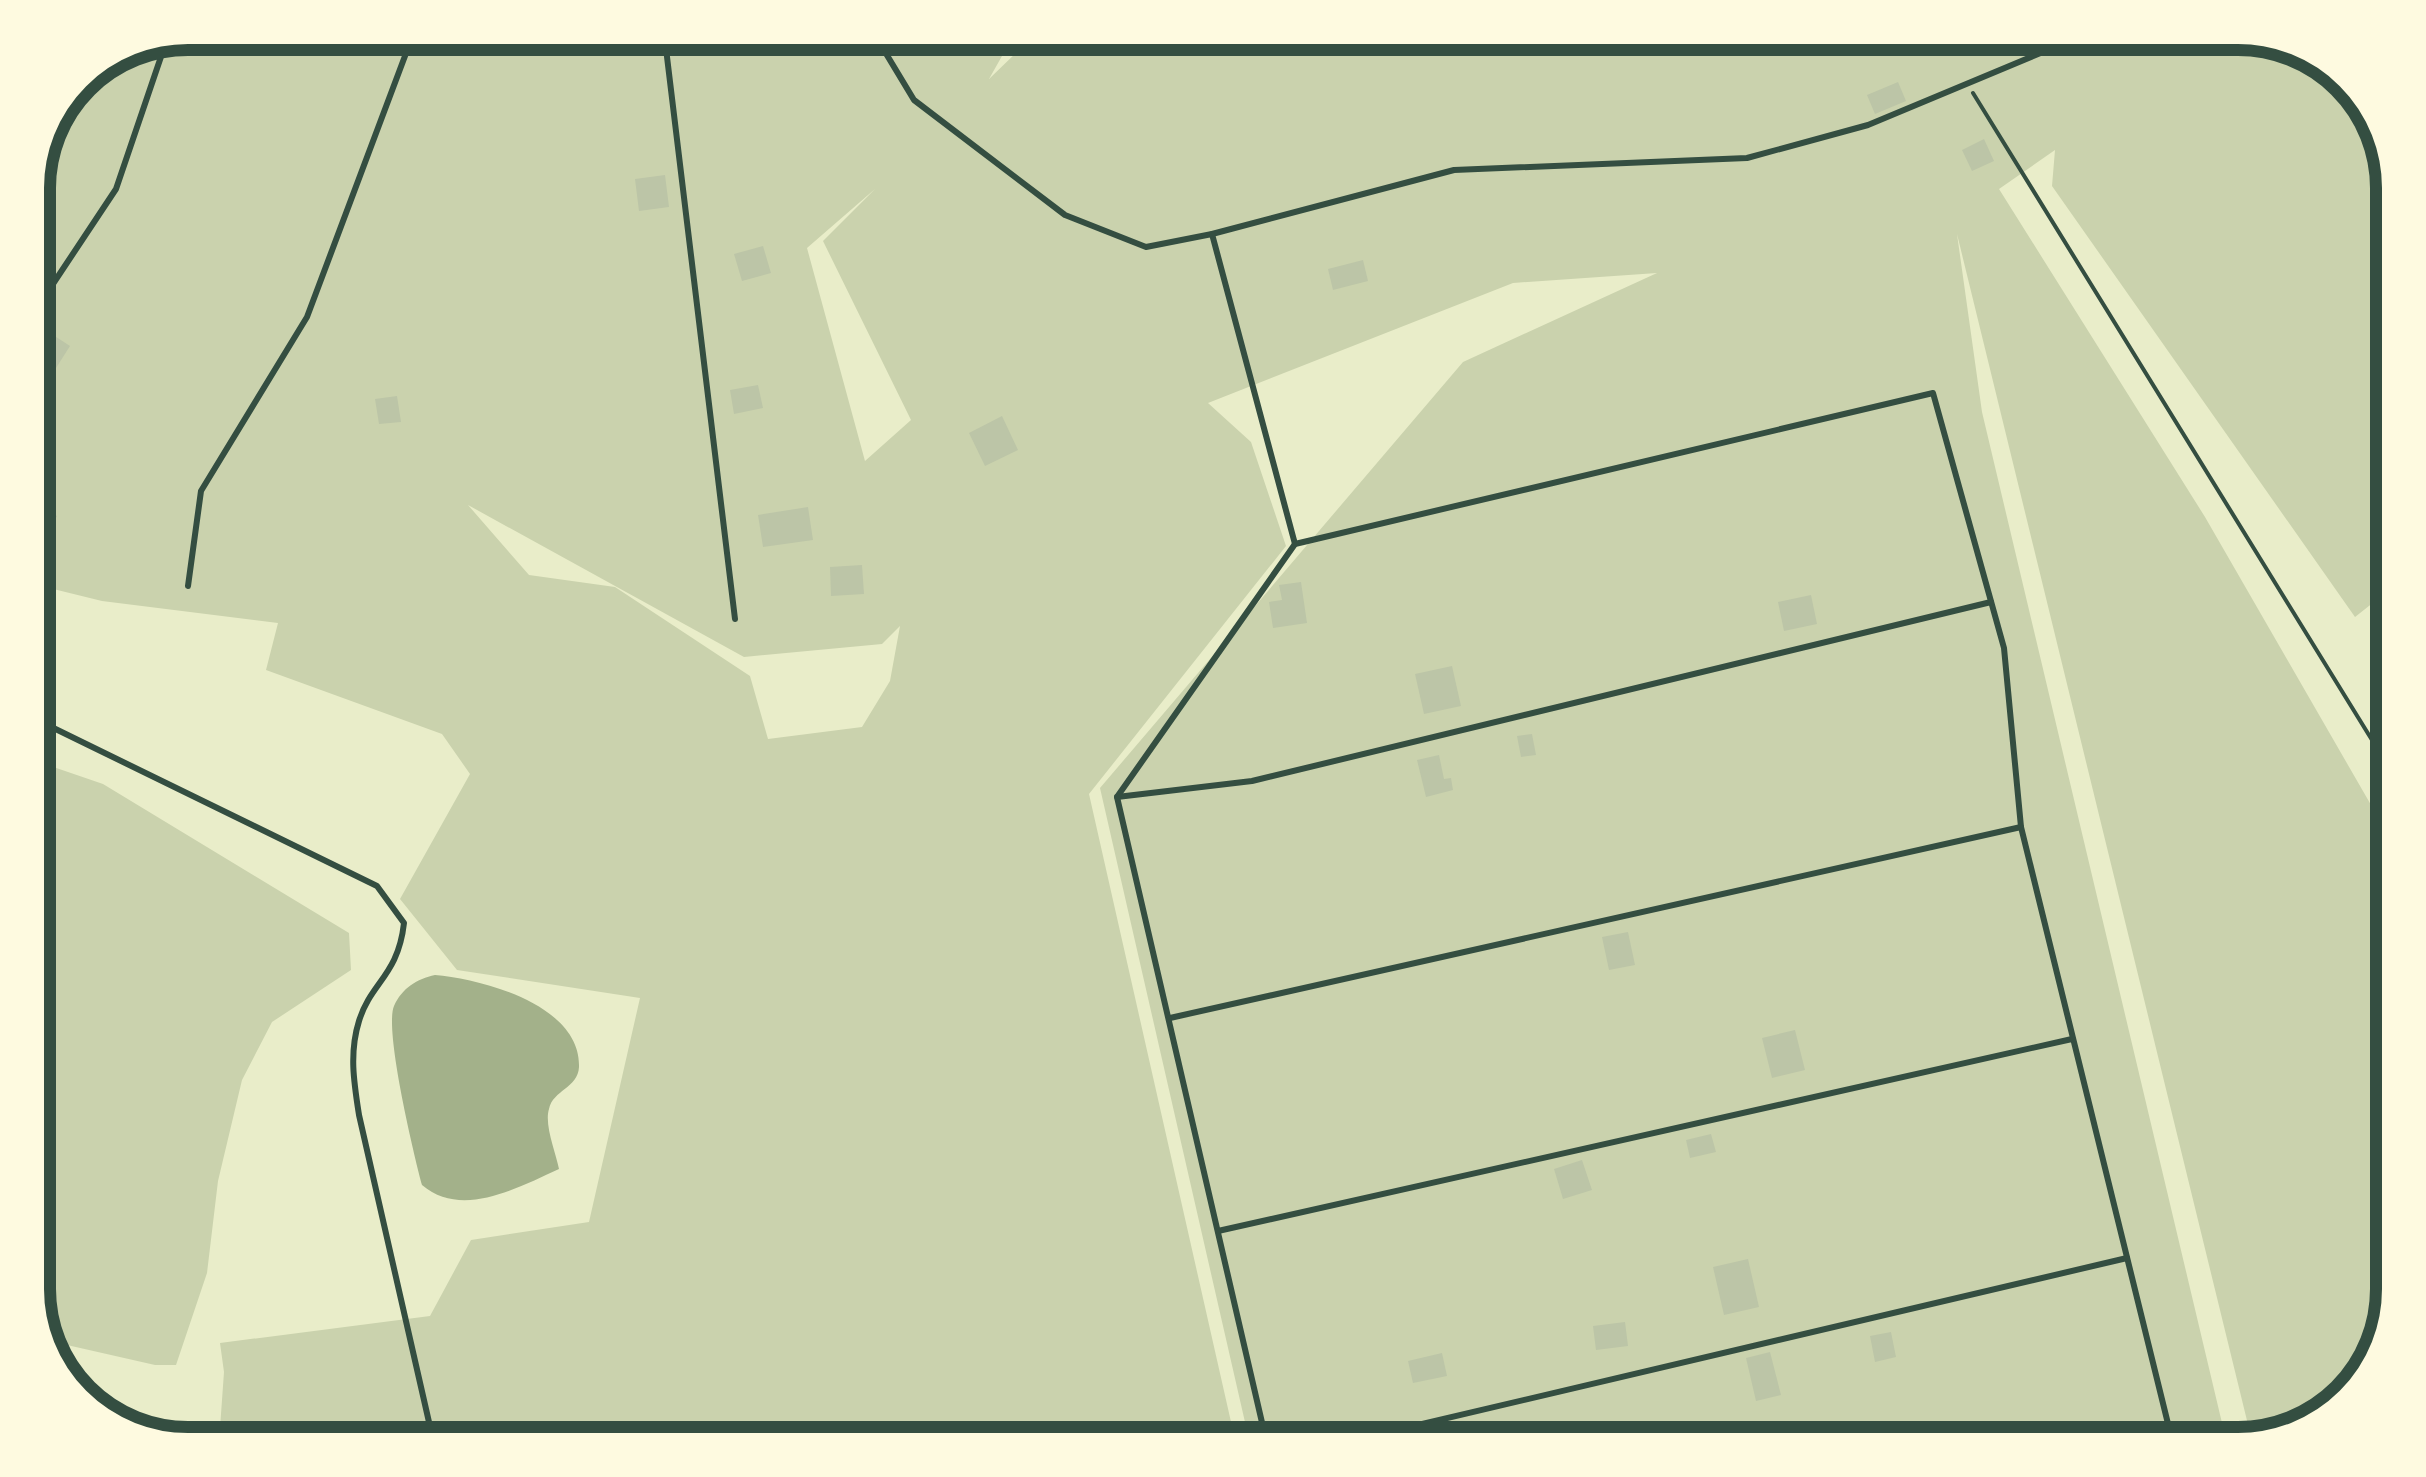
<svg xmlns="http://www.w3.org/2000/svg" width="2426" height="1477" font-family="'PT Sans',sans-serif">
<rect width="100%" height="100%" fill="#e9edc9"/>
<g fill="#cad2ad" fill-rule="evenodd">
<path d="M 1015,32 L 2238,32 L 2316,54 L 2372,110 L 2393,178 L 2393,587 L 2355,617 L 2052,186 L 2055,150 L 1999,189 L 2205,517 L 2386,831 L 2389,1306 L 2372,1367 L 2316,1423 L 2252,1441 L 1957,234 L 1982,412 L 2227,1444 L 1250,1444 L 1100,788 L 1463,362 L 1657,273 L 1513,283 L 1208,403 L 1251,442 L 1286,546 L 1089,794 L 1236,1444 L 258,1444 L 220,1428 L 224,1372 L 220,1343 L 430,1316 L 471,1240 L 589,1222 L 640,998 L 457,970 L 400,899 L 470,774 L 442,734 L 266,670 L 278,623 L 102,601 L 33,584 L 33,178 L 78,78 L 188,33 L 999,33 L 1002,56 L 989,79 L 1018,51 ZM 875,189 L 823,241 L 911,420 L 865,461 L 807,248 ZM 468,505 L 744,657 L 882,644 L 900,626 L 890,681 L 862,727 L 768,739 L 750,676 L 615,587 L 529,575 Z"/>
<polygon points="33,760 103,784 349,933 351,970 272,1022 242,1080 218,1181 207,1273 176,1365 155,1365 45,1340 33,1299"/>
</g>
<path fill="#a3b18a" d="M 435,975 C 482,979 581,1005 579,1067 C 578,1088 553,1090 549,1109 C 544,1125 556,1153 559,1169 C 517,1188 462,1219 422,1185 C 414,1155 384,1030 394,1006 C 402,988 417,979 435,975 Z"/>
<g fill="#bcc5a7">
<polygon points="1898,82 1906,101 1875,114 1867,95"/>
<polygon points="1984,139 1994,161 1972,171 1962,150"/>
<polygon points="665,175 669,207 639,211 635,179"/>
<polygon points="763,246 771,273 742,281 734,254"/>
<polygon points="1363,260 1368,281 1333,290 1328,269"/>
<polygon points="50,333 70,346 56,368 36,355"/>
<polygon points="758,385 763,408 734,414 730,390"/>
<polygon points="397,396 401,422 379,424 375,399"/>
<polygon points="1002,416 1018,450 985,466 969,433"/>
<polygon points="33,502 57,516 43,541 33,536"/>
<polygon points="808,507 813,540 763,547 758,515"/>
<polygon points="862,565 864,594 831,596 830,567"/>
<polygon points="1301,582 1307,623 1273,628 1269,602 1282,600 1279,585"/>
<polygon points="1811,595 1817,624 1784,631 1778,602"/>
<polygon points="1452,666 1461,706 1424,714 1415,674"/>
<polygon points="1532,734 1536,755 1521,757 1517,736"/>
<polygon points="1439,755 1444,779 1451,778 1453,790 1426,797 1417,760"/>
<polygon points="1628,932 1635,965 1609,970 1602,937"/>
<polygon points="1795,1030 1805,1070 1772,1078 1762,1038"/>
<polygon points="1711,1134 1716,1152 1690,1158 1686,1140"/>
<polygon points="1582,1160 1592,1190 1563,1199 1554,1169"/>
<polygon points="1748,1259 1759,1307 1724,1315 1713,1267"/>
<polygon points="1625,1322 1628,1346 1596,1350 1593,1326"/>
<polygon points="1891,1332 1896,1357 1875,1362 1870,1336"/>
<polygon points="1770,1352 1781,1395 1756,1401 1746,1358"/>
<polygon points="1442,1353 1447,1376 1413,1383 1408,1361"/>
</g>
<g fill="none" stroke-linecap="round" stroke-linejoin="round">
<polyline stroke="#344e41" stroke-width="4" points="1973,93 2393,774"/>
<g stroke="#344e41" stroke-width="6">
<polyline points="664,32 735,619"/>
<polyline points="873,32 914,100 1065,215 1146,247 1212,234 1454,170 1747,158 1868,125 2091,32"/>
<polyline points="1212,234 1295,544"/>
<polyline points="33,314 116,189 166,42"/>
<polyline points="188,586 201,491 307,317 414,32"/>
<path d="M 33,718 L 377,886 L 404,923 C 398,976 371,982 359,1021 C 349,1053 354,1083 359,1115 L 434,1444"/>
<polyline points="1117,797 1252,781 1991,602"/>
<polyline points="1170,1018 2021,827"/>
<polyline points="1218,1231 2072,1039"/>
<polyline points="1267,1444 1117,797 1295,544 1933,393 2004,648 2021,827 2173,1444"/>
<polyline points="1337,1444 2127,1258"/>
</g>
</g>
<path d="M0 0H2426V1477H0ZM188 50H2238A138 138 0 0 1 2376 188V1289A138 138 0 0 1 2238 1427H188A138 138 0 0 1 50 1289V188A138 138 0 0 1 188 50Z" fill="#fefae0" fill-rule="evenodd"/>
<path fill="none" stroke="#344e41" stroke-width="12" d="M188 50H2238A138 138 0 0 1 2376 188V1289A138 138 0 0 1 2238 1427H188A138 138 0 0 1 50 1289V188A138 138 0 0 1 188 50Z"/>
</svg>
